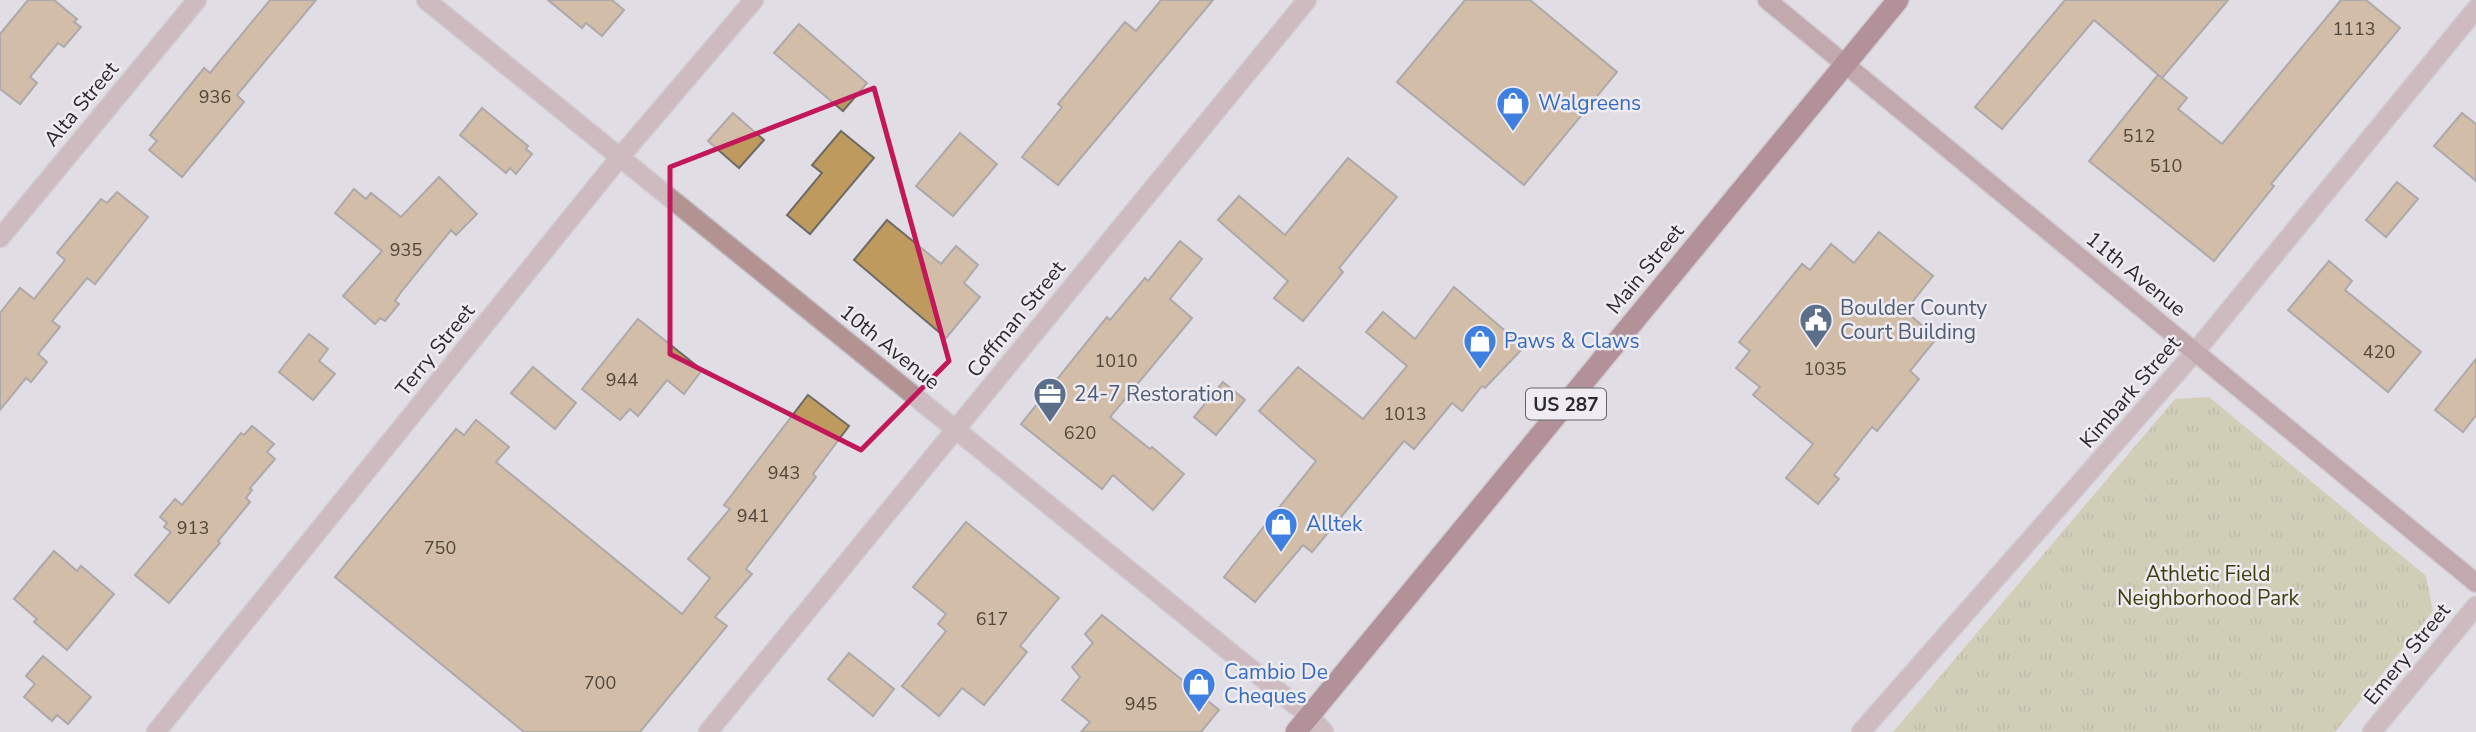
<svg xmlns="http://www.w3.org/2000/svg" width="2476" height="732" font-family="'Nunito Sans',sans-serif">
<defs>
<pattern id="park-tufts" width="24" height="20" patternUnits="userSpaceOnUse" patternTransform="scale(1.75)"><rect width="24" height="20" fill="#babc81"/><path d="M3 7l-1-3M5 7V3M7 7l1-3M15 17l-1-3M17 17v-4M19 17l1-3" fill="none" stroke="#97996a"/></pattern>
</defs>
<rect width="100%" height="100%" fill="#e1dde4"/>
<polygon fill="url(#park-tufts)" points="2209,397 2426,576 2433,611 2335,732 1893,732 2175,399"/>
<g fill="#be9a5f" stroke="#6e6b65" stroke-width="2">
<polygon points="28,0 54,0 77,19 74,22 81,27 64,47 58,43 30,77 37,83 20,104 0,89 0,34"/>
<polygon points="270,0 316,0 237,95 244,102 182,177 149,150 157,141 150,135 204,68 210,73"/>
<polygon points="548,0 612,0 624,10 602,36 586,23 582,28"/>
<polygon points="1161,0 1213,0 1058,185 1022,157 1062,107 1058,104 1125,22 1136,31"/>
<polygon points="1465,0 1530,0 1617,72 1524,185 1397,82"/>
<polygon points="2065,0 2228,0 2162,78 2094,20 2002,129 1975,107"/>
<polygon points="2341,0 2366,0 2400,28 2271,184 2274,186 2214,261 2089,161 2158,75 2187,98 2178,109 2222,144"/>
<polygon points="799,24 867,83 843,111 774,53"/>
<polygon points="482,108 528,146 526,149 532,154 516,174 510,168 506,173 460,135"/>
<polygon points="733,113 764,140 739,168 708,141"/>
<polygon points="2462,113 2476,124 2476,181 2434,146"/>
<polygon points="841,131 874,158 810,234 787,215 822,173 812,165"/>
<polygon points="960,133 997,164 953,216 916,186"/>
<polygon points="1348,158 1397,197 1339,268 1343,272 1303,321 1274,298 1288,281 1218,220 1239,196 1285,235"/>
<polygon points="439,177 477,214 456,235 451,230 401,292 395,301 399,304 385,321 380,318 375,324 343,296 382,251 335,213 354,189 366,199 371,193 401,217"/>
<polygon points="2397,182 2418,199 2386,237 2366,220"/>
<polygon points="117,192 148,217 95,284 87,278 52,321 60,327 38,354 47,362 31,382 26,378 0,410 0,313 20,288 34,299 65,260 57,253 101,199 107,203"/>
<polygon points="887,220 941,264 956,246 978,265 964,283 980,297 946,338 854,260"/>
<polygon points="1879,232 1933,276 1905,311 1937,338 1910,371 1919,379 1877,431 1872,427 1834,475 1839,479 1818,504 1786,478 1813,444 1753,395 1760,387 1736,368 1750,351 1739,342 1802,264 1810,270 1831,244 1854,263"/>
<polygon points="1180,241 1202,259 1170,299 1192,318 1110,417 1150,449 1152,447 1184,474 1153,510 1113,475 1102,489 1021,424 1107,317 1110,320 1145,278 1148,281"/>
<polygon points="2329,261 2352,281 2345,290 2421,352 2388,392 2288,310"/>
<polygon points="1454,287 1524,347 1485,388 1482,386 1462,411 1452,403 1414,449 1404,441 1312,552 1303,545 1255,602 1224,577 1316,461 1259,411 1298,367 1363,419 1407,366 1366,332 1383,312 1415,339"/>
<polygon points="638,319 702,370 684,394 667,380 638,416 630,409 620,420 582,389"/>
<polygon points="309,334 328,349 319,361 335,374 313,400 279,372"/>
<polygon points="2476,359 2476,415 2463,432 2435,410"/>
<polygon points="533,367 576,403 555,429 511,393"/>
<polygon points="1223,382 1245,400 1216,435 1194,417"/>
<polygon points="808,395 849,426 813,474 816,477 746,569 752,574 715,617 727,626 640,732 524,732 335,577 456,429 464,435 476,420 509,447 496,462 682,614 710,578 688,559 730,509 724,505"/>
<polygon points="252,426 274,444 267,452 275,459 250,488 252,490 246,498 250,502 218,541 220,543 169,603 135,575 171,532 164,527 167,523 160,517 175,499 182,505 241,433 244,435"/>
<polygon points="966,522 1059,598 1020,646 1027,652 984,705 962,688 939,716 902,686 946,631 938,624 946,614 913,587"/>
<polygon points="54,551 77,571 81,566 114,594 67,650 34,622 37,619 14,599"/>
<polygon points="1102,615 1219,710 1201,732 1081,732 1090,722 1062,700 1080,677 1072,667 1093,643 1085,634"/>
<polygon points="849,653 894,689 873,716 828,679"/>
<polygon points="43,656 91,697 68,724 57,715 52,721 24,697 35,684 26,676"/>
</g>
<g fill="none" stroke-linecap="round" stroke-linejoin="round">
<defs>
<g id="street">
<polyline points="426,0 1309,716 1324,732"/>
<polyline points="0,238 197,0"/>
<polyline points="156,732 620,157 754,0"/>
<polyline points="708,732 1307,0"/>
<polyline points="1861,732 2195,352 2476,9"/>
<polyline points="2372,732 2476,606"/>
</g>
<polyline id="secondary" points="1767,0 2476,583"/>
<polyline id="highway" points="1296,732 1898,0"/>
</defs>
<use href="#street" stroke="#bdb9bf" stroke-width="21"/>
<use href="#secondary" stroke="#bdb9bf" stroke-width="21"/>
<use href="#highway" stroke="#bdb9bf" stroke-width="24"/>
<use href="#street" stroke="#b39292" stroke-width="18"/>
<use href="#secondary" stroke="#9b6c6c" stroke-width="18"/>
<use href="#highway" stroke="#78393c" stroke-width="21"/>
</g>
<path d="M0 0H2476V732H0ZM 874,88 L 949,361 L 861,450 L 670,354 L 670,167 Z" fill="#e1dde4" fill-opacity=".55" fill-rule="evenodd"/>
<path fill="none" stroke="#c2185b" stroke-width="5" stroke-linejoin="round" d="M 874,88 L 949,361 L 861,450 L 670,354 L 670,167 Z"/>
<defs>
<symbol id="shop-pin" viewBox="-11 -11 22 30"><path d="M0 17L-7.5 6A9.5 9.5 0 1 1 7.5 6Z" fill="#3f7fe0" stroke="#efebf2"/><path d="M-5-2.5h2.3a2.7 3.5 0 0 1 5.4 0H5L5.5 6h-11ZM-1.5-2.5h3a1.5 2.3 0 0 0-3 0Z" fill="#fff"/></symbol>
<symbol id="civic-pin" viewBox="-11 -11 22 30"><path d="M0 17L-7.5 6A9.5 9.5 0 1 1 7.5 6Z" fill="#5c6f8a" stroke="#efebf2"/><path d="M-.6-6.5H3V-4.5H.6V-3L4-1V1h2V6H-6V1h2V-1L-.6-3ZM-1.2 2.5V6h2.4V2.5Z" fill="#fff"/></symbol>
<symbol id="office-pin" viewBox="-11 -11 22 30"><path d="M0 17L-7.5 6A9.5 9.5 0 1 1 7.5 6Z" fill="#5c6f8a" stroke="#efebf2"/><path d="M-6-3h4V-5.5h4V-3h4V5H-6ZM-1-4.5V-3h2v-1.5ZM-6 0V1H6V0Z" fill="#fff"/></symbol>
</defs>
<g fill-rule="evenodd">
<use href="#shop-pin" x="1494" y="84" width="38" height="52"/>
<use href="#civic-pin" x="1797" y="301" width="38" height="52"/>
<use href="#shop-pin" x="1461" y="322" width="38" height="52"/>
<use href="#office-pin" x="1031" y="375" width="38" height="52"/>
<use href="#shop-pin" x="1262" y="505" width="38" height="52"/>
<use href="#shop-pin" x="1180" y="665" width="38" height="52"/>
</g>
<g text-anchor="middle" stroke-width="5" stroke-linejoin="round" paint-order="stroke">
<g font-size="18" fill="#504639">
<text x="2354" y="35">1113</text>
<text x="215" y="103">936</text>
<text x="2139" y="142">512</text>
<text x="2166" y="172">510</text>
<text x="406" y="256">935</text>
<text x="2379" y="358">420</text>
<text x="1116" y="367">1010</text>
<text x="1825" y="375">1035</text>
<text x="622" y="386">944</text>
<text x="1405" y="420">1013</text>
<text x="1080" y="439">620</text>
<text x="784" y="479">943</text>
<text x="753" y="522">941</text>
<text x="193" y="534">913</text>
<text x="440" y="554">750</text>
<text x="992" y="625">617</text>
<text x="600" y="689">700</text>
<text x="1141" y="710">945</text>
</g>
<rect fill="#efebf2" stroke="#666467" stroke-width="2" x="1526" y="388.5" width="80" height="31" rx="5"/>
<g font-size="19" font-weight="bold" fill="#2b2a2c">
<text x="1566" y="411">US 287</text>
</g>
<g font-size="21" fill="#366cbe" stroke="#efebf2" text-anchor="start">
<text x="1538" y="110">Walgreens</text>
<text x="1504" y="348">Paws &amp; Claws</text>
<text x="1306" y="531">Alltek</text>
<text x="1224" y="679">Cambio De<tspan x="1224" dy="24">Cheques</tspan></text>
</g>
<g font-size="21" fill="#2b2a2c" stroke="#efebf2">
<text transform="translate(81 104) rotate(-50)" y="7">Alta Street</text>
<text transform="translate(1645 269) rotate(-51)" y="7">Main Street</text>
<text transform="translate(2136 274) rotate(39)" y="7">11th Avenue</text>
<text transform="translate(1016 319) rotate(-51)" y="7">Coffman Street</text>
<text transform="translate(890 347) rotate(39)" y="7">10th Avenue</text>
<text transform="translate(435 350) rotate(-51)" y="7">Terry Street</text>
<text transform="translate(2130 392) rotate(-49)" y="7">Kimbark Street</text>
<text transform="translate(2407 654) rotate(-51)" y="7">Emery Street</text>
</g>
<g font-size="21" fill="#4e5e75" stroke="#efebf2" text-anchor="start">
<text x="1840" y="315">Boulder County<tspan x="1840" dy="24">Court Building</tspan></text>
<text x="1074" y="401">24-7 Restoration</text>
</g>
<g font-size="21" fill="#3f400b" stroke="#efebf2">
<text x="2208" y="581">Athletic Field<tspan x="2208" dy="24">Neighborhood Park</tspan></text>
</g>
</g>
</svg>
